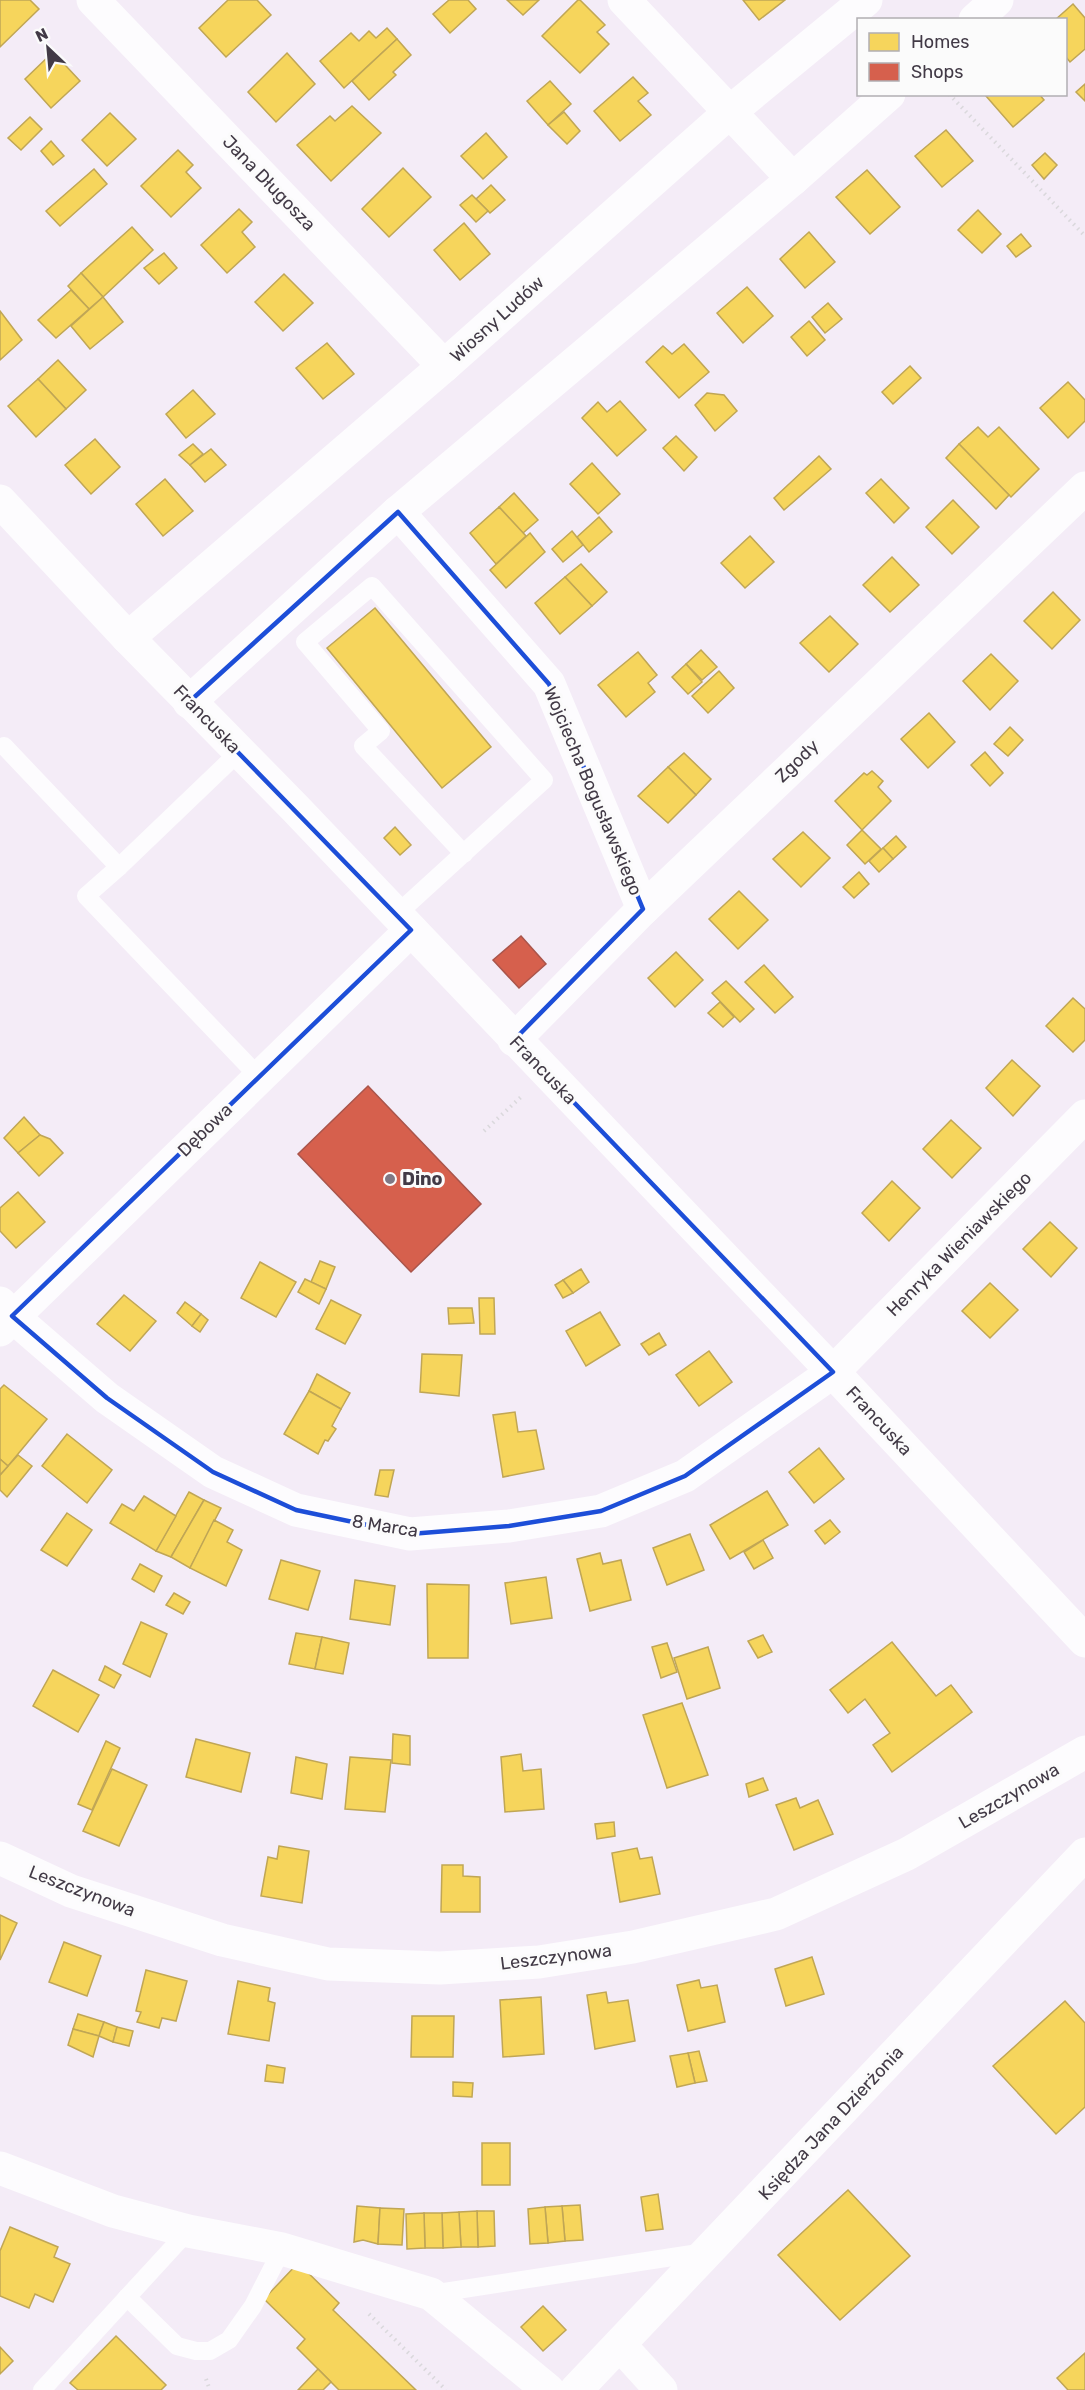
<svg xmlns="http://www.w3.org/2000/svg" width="1085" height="2390" font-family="Rubik,sans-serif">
<rect width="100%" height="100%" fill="#f4ecf7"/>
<g fill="#f6d55c" stroke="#c0a655" stroke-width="1.5">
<polygon points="0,0 30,0 39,9 0,47"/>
<polygon points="228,0 257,0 271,15 226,57 199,28"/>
<polygon points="449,0 468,0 476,9 450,33 433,14"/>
<polygon points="507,0 539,0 523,15"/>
<polygon points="578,0 580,0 605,25 597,32 609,44 580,73 542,36"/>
<polygon points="743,0 785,0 759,20"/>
<polygon points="1073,4 1085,18 1085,49 1070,62 1066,57 1066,20 1055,20"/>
<polygon points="387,28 397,39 344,88 320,61 351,33 359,41 369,31 376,38"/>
<polygon points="397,39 411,55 393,72 396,75 369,100 352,81"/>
<polygon points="53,52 80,81 51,108 25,79"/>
<polygon points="287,53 315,84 276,122 248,92"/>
<polygon points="633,77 648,93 638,101 651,115 620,141 594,111"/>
<polygon points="550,81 571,104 548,125 527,101"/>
<polygon points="1085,84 1085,101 1076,92"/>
<polygon points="988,94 1039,94 1044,100 1013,127 986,96"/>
<polygon points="352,106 381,133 331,181 297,145 330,116 335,121"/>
<polygon points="564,112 580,131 567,144 548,125"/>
<polygon points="110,113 136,139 107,166 82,140"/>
<polygon points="30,117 42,129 21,150 8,138"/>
<polygon points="946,130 973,161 942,187 915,156"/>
<polygon points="486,133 507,157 483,179 461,156"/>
<polygon points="51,141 64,156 53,165 41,151"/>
<polygon points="178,150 193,165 186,172 201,188 171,217 141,186"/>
<polygon points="1045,153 1057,165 1044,179 1032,165"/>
<polygon points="403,168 431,197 389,237 362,209"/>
<polygon points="94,169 107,184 60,226 46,211"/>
<polygon points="867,170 900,207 870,234 836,197"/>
<polygon points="491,185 505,200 490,213 476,199"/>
<polygon points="472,195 488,211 476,222 460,205"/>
<polygon points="239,209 252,222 242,232 255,247 227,273 201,245"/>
<polygon points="978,210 1001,234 982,253 958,230"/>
<polygon points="464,223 490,254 460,280 434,250"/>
<polygon points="132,227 153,250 103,297 81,273"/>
<polygon points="809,232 835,262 805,288 780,259"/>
<polygon points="1021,234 1031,246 1016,257 1007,246"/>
<polygon points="164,253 177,268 159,284 144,268"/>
<polygon points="81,273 103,297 89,309 68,286"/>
<polygon points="284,274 313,303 283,331 255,302"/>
<polygon points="747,287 773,316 743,343 717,313"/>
<polygon points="71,290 89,309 56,338 38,320"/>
<polygon points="103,297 123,322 90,349 71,326"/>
<polygon points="828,303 842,319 825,333 812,317"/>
<polygon points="0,311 22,340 0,360"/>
<polygon points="809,321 825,340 807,356 791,337"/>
<polygon points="327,343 354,374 323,399 296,368"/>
<polygon points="684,344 709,372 679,398 646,362 663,346 672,354"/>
<polygon points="58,360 86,390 66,409 38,379"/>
<polygon points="910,366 921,378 893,404 882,392"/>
<polygon points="38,379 66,409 36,437 8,406"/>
<polygon points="1068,382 1085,400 1085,421 1068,438 1040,408"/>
<polygon points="193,390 215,414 186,438 166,414"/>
<polygon points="707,393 724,395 737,411 715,431 695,405"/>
<polygon points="620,401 646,430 617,456 582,418 598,402 607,412"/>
<polygon points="978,427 988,437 999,427 1039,469 1011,497 959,444"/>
<polygon points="676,436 697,457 684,471 663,448"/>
<polygon points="95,439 120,467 91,494 65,465"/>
<polygon points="193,444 203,454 190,465 179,455"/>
<polygon points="959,444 1009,495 996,509 946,458"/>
<polygon points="211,449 226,465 205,482 190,465"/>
<polygon points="819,456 831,469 784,510 774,498"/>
<polygon points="592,463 620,494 598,514 570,484"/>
<polygon points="165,479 193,511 163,536 136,504"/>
<polygon points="881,479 909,508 894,523 866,493"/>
<polygon points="514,493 538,520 523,533 499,507"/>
<polygon points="953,500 979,527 952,554 926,527"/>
<polygon points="499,507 526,536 496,564 470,533"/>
<polygon points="599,517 612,532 589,552 577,537"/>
<polygon points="572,531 583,545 563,562 552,549"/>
<polygon points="530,533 545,552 506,588 490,570"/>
<polygon points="750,536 774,562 745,588 721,563"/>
<polygon points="892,557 919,585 890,612 863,585"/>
<polygon points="581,564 607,592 592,606 565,577"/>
<polygon points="565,577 592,606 560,634 535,603"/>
<polygon points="1053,592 1080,620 1052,649 1024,621"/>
<polygon points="375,608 491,747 442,788 327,648"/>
<polygon points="830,616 858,644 829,672 800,643"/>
<polygon points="701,650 717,667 702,680 686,664"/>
<polygon points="638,652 657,675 648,683 655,692 626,717 598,685"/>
<polygon points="991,654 1018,681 990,710 963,681"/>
<polygon points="686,664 702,682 688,694 672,677"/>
<polygon points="719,671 734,688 708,713 692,696"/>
<polygon points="929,713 955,742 928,768 901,739"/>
<polygon points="1010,727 1023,740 1008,756 994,744"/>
<polygon points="985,752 1003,773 990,786 971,765"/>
<polygon points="684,753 711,779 696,795 668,767"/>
<polygon points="668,767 696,795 668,823 638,796"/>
<polygon points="872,771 883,781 878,787 891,801 862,830 835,801 864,773 867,775"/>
<polygon points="395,827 411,845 400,855 384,838"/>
<polygon points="862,830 881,849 865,864 847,845"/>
<polygon points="803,832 830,858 801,887 773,859"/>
<polygon points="896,836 906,847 893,859 883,848"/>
<polygon points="883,848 893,859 879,872 869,861"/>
<polygon points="859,872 869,884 854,898 843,887"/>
<polygon points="739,891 768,920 738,949 709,919"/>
<polygon points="676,952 703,980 675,1007 648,978"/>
<polygon points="764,965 793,997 775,1013 745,982"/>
<polygon points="726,981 754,1009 740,1022 712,993"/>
<polygon points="1073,998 1085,1009 1085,1040 1073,1052 1046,1026"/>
<polygon points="720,1002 734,1017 723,1027 708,1013"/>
<polygon points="1012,1060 1040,1086 1013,1116 986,1088"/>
<polygon points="24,1117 40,1135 18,1153 4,1138"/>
<polygon points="951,1120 981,1148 952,1178 923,1149"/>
<polygon points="40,1135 50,1139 63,1153 39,1176 18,1153"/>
<polygon points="892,1181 920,1208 889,1241 862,1213"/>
<polygon points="18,1192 45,1222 16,1248 0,1231 0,1208"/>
<polygon points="1050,1222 1077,1248 1051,1277 1023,1249"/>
<polygon points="320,1261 335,1267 326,1289 311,1282"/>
<polygon points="260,1262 296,1282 276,1317 241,1298"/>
<polygon points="581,1269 589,1282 573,1293 563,1280"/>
<polygon points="305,1279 326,1289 319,1304 298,1292"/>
<polygon points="563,1280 573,1293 563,1298 555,1285"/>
<polygon points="990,1283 1018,1310 990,1338 962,1311"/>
<polygon points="124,1295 156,1321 130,1351 97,1324"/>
<polygon points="479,1298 494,1298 495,1334 480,1334"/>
<polygon points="331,1300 361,1315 345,1344 316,1329"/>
<polygon points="185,1302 201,1314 192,1326 177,1313"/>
<polygon points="448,1308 472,1308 474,1323 449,1324"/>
<polygon points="600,1312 620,1345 586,1366 566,1331"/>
<polygon points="201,1314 208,1320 200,1332 192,1326"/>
<polygon points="659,1333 666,1345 649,1355 641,1344"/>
<polygon points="709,1351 732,1382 699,1406 676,1375"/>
<polygon points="422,1354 462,1355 459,1396 420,1392"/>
<polygon points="317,1374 350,1393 341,1409 309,1391"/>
<polygon points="4,1385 47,1419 8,1466 0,1459 0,1389"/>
<polygon points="309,1391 341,1409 332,1426 336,1429 328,1441 325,1440 318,1454 284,1434"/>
<polygon points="515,1412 518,1432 536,1430 544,1469 503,1477 493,1415"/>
<polygon points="67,1434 112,1470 87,1503 42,1466"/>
<polygon points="819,1448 844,1479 814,1503 789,1472"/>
<polygon points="18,1455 32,1466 7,1497 0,1490 0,1475"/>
<polygon points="0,1459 8,1466 0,1475"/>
<polygon points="380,1470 394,1470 388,1497 375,1495"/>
<polygon points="767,1491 788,1525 730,1559 710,1525"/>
<polygon points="189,1492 204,1500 171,1557 156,1551"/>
<polygon points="144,1496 176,1516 156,1551 110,1523 122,1504 134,1511"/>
<polygon points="204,1500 221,1508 190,1568 171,1557"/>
<polygon points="67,1513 92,1530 67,1566 41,1550"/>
<polygon points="214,1520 233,1530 227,1542 242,1550 226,1586 190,1568"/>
<polygon points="830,1520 840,1532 825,1544 815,1531"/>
<polygon points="690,1534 704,1570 667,1585 653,1548"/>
<polygon points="763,1540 773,1558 754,1569 744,1552"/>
<polygon points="600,1553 603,1564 621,1560 631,1600 590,1611 577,1559"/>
<polygon points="281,1560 320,1571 308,1610 269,1599"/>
<polygon points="140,1564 162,1576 154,1592 132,1579"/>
<polygon points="546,1577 552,1618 511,1624 505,1583"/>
<polygon points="355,1580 395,1586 390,1625 350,1619"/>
<polygon points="427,1584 469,1585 468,1658 428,1658"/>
<polygon points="174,1593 190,1602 183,1614 166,1605"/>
<polygon points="141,1622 167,1634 150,1677 123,1664"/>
<polygon points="296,1633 322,1637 315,1669 289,1664"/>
<polygon points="763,1635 772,1652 758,1658 748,1641"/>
<polygon points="322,1637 349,1643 343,1674 315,1669"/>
<polygon points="892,1642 936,1696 951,1685 972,1712 892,1772 873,1745 890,1733 865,1699 848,1713 830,1690"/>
<polygon points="667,1643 677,1672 661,1678 652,1647"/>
<polygon points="708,1647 720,1688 687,1699 674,1658"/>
<polygon points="105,1666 121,1675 114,1688 99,1680"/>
<polygon points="53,1670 99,1695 78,1732 33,1706"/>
<polygon points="682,1703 708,1775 667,1788 643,1715"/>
<polygon points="393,1734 410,1736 410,1765 392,1763"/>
<polygon points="196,1739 250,1753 241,1792 186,1777"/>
<polygon points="106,1741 120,1748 92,1810 78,1804"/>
<polygon points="521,1754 523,1771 541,1769 544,1809 505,1812 501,1757"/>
<polygon points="296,1757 327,1764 322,1799 291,1793"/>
<polygon points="350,1757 391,1760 385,1812 345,1809"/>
<polygon points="112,1769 147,1785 119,1846 83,1831"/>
<polygon points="763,1778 768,1790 749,1797 746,1784"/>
<polygon points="796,1798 800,1808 818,1800 833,1834 794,1850 776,1805"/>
<polygon points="614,1822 615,1836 597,1839 595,1824"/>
<polygon points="279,1846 309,1851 302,1903 261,1896 268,1857 277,1859"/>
<polygon points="637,1848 640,1859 652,1857 660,1894 620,1902 612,1853"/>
<polygon points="442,1865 463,1865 463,1876 480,1877 480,1912 441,1912"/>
<polygon points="0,1915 17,1923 0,1960"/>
<polygon points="64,1942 101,1956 87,1996 49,1982"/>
<polygon points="812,1957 824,1994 786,2006 775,1969"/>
<polygon points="146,1970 187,1981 176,2021 162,2018 159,2028 137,2022 141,2012 136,2011"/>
<polygon points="699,1980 701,1988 717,1985 725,2022 688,2031 677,1985"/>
<polygon points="238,1981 270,1988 268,2001 275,2003 269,2041 228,2034"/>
<polygon points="606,1992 608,2003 628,2000 635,2041 595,2049 587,1995"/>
<polygon points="541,1997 544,2054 503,2057 500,2000"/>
<polygon points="1065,2001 1085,2023 1085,2107 1056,2134 993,2066"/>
<polygon points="78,2014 104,2022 99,2036 73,2029"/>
<polygon points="412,2016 454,2016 453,2057 411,2057"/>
<polygon points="104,2022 117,2027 113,2042 99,2036"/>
<polygon points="117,2027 133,2031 129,2046 113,2042"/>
<polygon points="73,2029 99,2036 93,2057 68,2045"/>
<polygon points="699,2051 707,2081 695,2083 688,2053"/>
<polygon points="688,2053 695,2083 677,2087 670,2056"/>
<polygon points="267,2065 285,2068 283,2083 265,2081"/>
<polygon points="453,2082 473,2083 472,2097 453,2096"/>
<rect x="482" y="2143" width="28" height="42"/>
<polygon points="848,2190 910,2256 840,2320 778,2255"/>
<polygon points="658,2194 663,2229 646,2231 641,2197"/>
<polygon points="580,2205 583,2240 565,2241 562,2206"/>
<polygon points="357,2206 380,2208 378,2244 363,2240 354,2242"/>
<polygon points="562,2206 565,2241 548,2243 545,2207"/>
<polygon points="545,2207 548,2243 530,2244 528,2209"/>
<polygon points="380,2208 404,2209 402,2245 378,2244"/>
<polygon points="477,2211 494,2211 495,2246 478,2247"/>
<polygon points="477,2211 478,2247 461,2247 459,2212"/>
<polygon points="459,2212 461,2247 443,2248 442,2213"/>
<polygon points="424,2213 442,2213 443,2248 425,2248"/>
<polygon points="424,2213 425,2248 407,2249 406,2214"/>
<polygon points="10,2227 58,2247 54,2257 70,2264 53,2302 35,2294 29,2308 0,2296 0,2251"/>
<polygon points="298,2263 339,2303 333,2310 416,2390 339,2390 297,2348 305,2339 264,2299"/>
<polygon points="543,2306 566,2330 543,2351 521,2327"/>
<polygon points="116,2336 166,2385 161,2390 78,2390 70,2383"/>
<polygon points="0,2347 13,2361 0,2374"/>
<polygon points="1085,2353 1085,2390 1068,2390 1057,2378"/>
<polygon points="318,2369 331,2382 323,2390 298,2390"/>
</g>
<g fill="#d6604d" stroke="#aa554b" stroke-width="1.5">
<polygon points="521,936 546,964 519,988 493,960"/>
<polygon points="368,1086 481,1204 411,1272 298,1154"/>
</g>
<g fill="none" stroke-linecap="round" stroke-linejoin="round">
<g stroke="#dad8dc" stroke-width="4" stroke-dasharray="1.5 4.5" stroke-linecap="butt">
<polyline points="949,94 1085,236"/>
<polyline points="484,1131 521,1097"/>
<polyline points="369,2314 446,2390"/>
<polyline points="206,2379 210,2390"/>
</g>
<g stroke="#fdfcfe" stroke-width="18">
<polyline points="4,746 119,867 86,896 259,1077"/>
<polyline points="119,867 239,752"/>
<polyline points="396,915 544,780 372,586 305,642 381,731 363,746 464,854"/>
<polyline points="431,2294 705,2252"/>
<polyline points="127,2297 177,2346 196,2351 210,2351 229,2340 253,2306 282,2249"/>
<polyline points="42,2390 188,2231"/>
</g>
<g stroke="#fdfcfe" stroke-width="33">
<polyline points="93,0 444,366"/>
<polyline points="624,0 793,179"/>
<polyline points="975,20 997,0"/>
<polyline points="398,512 549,684 643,909"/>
<polyline points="128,638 444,366 731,111 866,0"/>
<polyline points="189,702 398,512 793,179 889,94"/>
<polyline points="514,1040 643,909 1085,488"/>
<polyline points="0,1303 12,1316 107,1398 213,1472 296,1510 410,1534 509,1526 601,1511 685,1476 833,1372 1085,1116"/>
<polyline points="0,1330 411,930"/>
<polyline points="0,1858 71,1891 222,1940 328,1964 440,1968 539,1962 633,1947 776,1914 907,1854 1085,1752"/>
<polyline points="0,2168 113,2211 188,2231 282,2249 431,2294 548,2390"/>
<polyline points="620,2345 661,2390"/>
<polyline points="576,2390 1085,1854"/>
</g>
<polyline stroke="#fdfcfe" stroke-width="33" points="0,501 128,638 295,808 833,1372 1085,1641"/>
</g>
<path fill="none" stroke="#1d4ed8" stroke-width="4.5" stroke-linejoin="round" d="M 398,512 L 549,684 L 643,909 L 514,1040 L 833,1372 L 685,1476 L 601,1511 L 509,1526 L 410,1534 L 296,1510 L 213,1472 L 107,1398 L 12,1316 L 411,930 L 189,702 Z"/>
<circle fill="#807884" stroke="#fbfbfb" stroke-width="2" cx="390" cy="1179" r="6"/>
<g text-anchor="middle" stroke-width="6" stroke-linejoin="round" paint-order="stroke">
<g font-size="18" fill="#423a46" stroke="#fbfbfb">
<text transform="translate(269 183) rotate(46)" y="6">Jana Długosza</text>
<text transform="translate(497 319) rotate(-42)" y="6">Wiosny Ludów</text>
<text transform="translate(207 719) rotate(46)" y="6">Francuska</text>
<text transform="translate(797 761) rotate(-44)" y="6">Zgody</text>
<text transform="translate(593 791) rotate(67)" y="6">Wojciecha Bogusławskiego</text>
<text transform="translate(543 1070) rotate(46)" y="6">Francuska</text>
<text transform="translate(205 1130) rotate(-44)" y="6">Dębowa</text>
<text transform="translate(959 1244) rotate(-45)" y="6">Henryka Wieniawskiego</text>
<text transform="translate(879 1421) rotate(47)" y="6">Francuska</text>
<text transform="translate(385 1526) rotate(9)" y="6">8 Marca</text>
<text transform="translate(1009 1796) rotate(-30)" y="6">Leszczynowa</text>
<text transform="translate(82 1891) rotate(21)" y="6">Leszczynowa</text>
<text transform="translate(556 1957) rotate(-7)" y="6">Leszczynowa</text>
<text transform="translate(831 2123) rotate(-47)" y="6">Księdza Jana Dzierżonia</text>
</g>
<g font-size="18" font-weight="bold" fill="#423a46" stroke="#fbfbfb" text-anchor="start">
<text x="402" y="1185">Dino</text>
</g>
</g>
<rect x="857" y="18" width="210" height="78" fill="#fbfbfb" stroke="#b1aeb3" stroke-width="1.5"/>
<rect x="869" y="33" width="30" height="18" fill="#f6d55c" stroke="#b1aeb3" stroke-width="1.5"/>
<text x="911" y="48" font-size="18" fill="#423a46">Homes</text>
<rect x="869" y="63" width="30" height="18" fill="#d6604d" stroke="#b1aeb3" stroke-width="1.5"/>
<text x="911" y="78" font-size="18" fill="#423a46">Shops</text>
<g transform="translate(48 48) rotate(334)" stroke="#fbfbfb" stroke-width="4.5" paint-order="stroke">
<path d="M0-4.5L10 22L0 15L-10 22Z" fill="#423a46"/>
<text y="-9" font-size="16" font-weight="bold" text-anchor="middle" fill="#423a46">N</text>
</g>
</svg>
